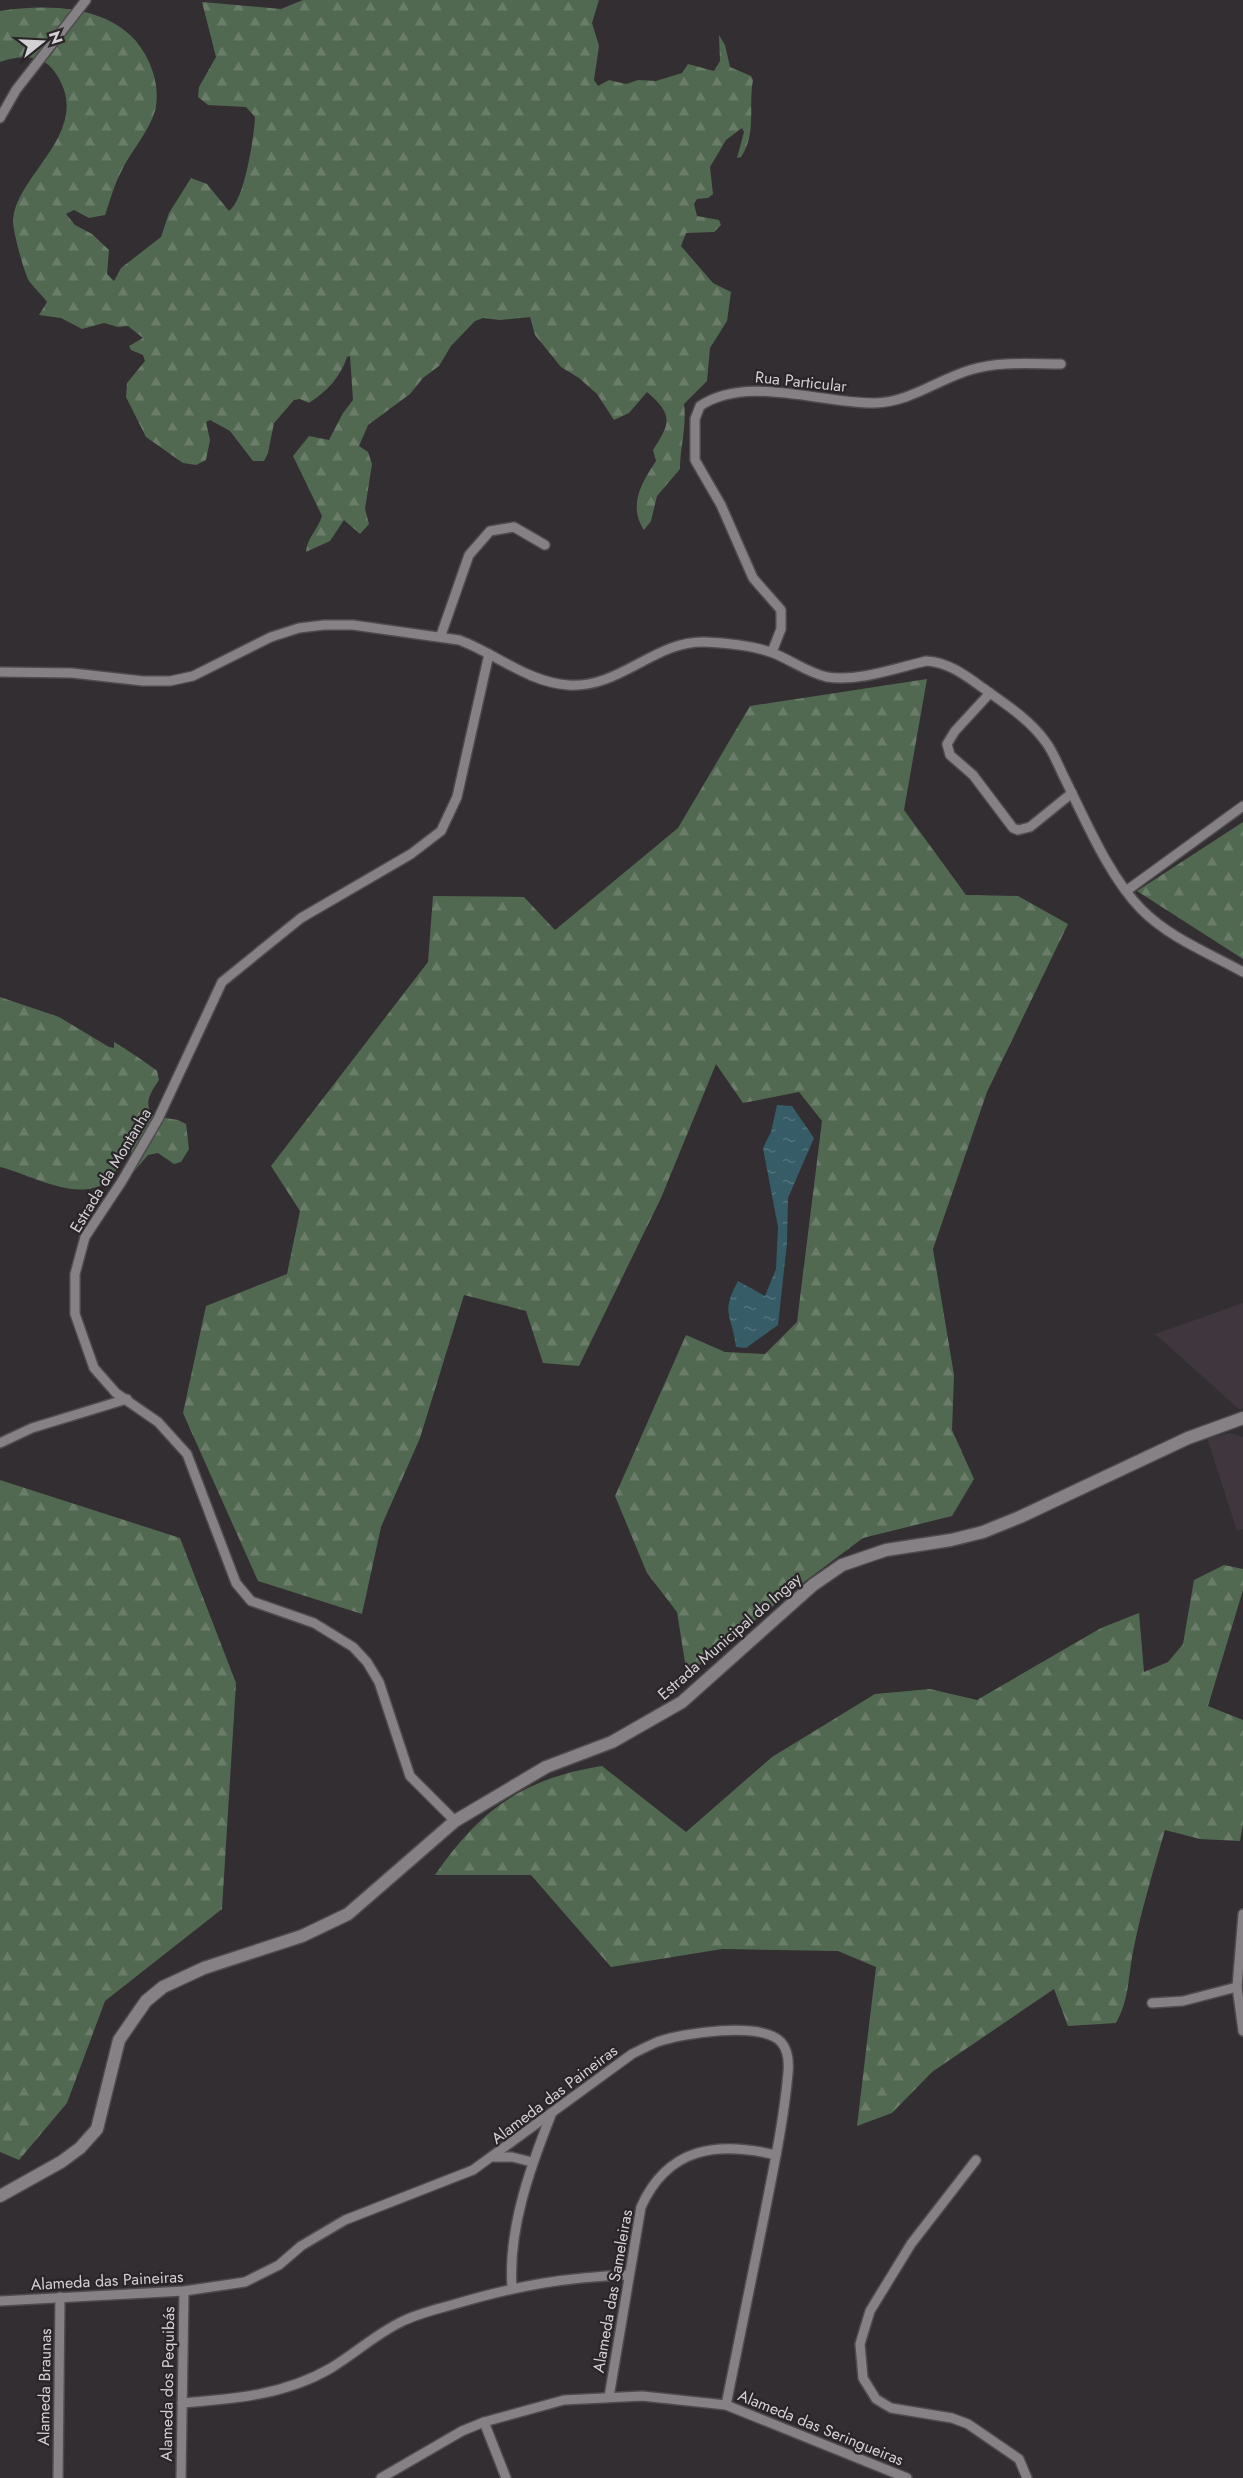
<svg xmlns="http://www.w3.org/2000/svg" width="1243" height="2478" font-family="Jost,sans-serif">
<defs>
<pattern id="forest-firs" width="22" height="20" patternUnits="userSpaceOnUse" patternTransform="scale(1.5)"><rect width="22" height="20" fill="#526951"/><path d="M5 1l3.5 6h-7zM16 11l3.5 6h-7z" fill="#6a7d69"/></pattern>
<pattern id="water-ripples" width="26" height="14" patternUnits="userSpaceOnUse" patternTransform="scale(1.5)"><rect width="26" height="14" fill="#365c68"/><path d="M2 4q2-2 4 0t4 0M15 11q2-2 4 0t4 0" fill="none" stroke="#52727d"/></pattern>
</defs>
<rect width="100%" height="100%" fill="#332e32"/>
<g fill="#3f363e">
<polygon points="1243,1303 1243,1408 1240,1410 1155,1334"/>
<polygon points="1230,1433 1243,1437 1243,1529 1237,1531 1207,1438"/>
</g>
<g fill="url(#forest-firs)">
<path d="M 303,0 L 599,0 L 592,23 L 599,46 L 594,80 L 598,86 L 609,80 L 626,84 L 638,80 L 656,81 L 682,73 L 688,64 L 714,71 L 720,61 L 719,35 L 725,45 L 730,67 L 751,76 L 753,80 C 748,106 757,134 741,157 L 737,158 L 744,132 L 742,128 L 726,140 L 710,167 L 713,194 L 708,198 L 697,199 L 694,204 L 697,216 L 719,220 L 721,225 L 714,232 L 686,233 L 681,246 L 713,283 L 731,292 L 727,321 L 710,348 L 707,381 L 684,404 C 687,426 680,447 680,469 L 657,496 L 651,521 L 644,530 C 628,505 641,484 656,461 L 653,450 C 671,423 673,414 647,392 L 629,413 L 614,420 L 597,394 L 579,378 L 561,367 L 535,335 L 530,317 L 500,320 L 483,318 L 475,321 L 451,346 L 439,366 L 423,378 L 410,394 L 368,425 L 359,446 L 368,452 L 372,464 L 365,509 L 369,524 L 360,534 L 344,520 L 330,541 L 306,552 C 307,538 318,529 322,516 L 293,456 L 309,436 L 329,440 L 343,413 L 353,400 L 350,356 L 347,357 C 340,378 327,391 309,403 L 300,399 L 294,400 L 274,423 L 268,453 L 264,461 L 253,461 L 230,431 L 210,420 L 206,422 L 210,440 L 206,460 L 196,465 L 183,463 L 146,437 L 126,397 L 127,383 L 145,361 L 143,355 L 131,350 L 129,346 L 143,338 L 128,326 L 118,327 L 104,323 L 82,329 L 61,318 L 39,315 L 47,302 C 42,295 34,288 29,281 C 24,272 12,229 13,219 C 17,173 97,129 54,71 C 41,53 18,56 0,62 L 0,11 C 53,3 124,5 149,62 C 156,78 159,94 155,111 C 149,132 130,152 121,172 C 114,185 110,201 105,215 L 89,218 L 74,210 L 66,214 L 75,225 L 92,234 L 109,250 L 107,274 L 114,281 L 121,268 L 161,237 L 169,213 L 191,178 L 207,184 L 229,211 C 245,200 254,136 255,117 L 246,107 L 208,105 L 198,97 L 199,87 L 216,57 L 202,2 L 281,9 Z"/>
<polygon points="927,679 904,810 966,895 1018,896 1068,924 987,1092 933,1249 954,1375 952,1430 974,1479 952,1516 863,1538 784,1597 687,1675 677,1612 647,1573 615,1496 686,1335 725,1352 765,1354 797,1322 822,1121 799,1092 743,1103 716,1064 661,1198 579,1366 543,1363 526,1311 464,1295 420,1438 381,1527 362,1614 258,1581 183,1413 206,1306 287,1274 300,1211 271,1166 428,962 433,896 524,897 555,930 678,828 750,706"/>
<polygon points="1243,822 1243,959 1137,891"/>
<path d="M 0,997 L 59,1017 L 109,1047 L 114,1048 L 114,1042 C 118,1044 152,1066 157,1071 L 159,1080 C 151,1092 143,1103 153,1116 L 178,1120 L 186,1124 L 189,1149 L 181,1162 L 174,1164 L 158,1153 L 148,1155 L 108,1202 L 131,1156 L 131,1148 C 122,1157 116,1175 107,1182 C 76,1203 30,1174 0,1167 Z"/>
<polygon points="0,1480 180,1538 236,1683 222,1909 105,2001 67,2103 19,2160 0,2152"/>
<path d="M 1224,1565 L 1243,1569 L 1243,1590 L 1208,1706 L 1243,1720 L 1243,1824 L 1240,1841 L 1200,1839 L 1165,1830 C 1154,1869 1142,1907 1134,1947 C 1128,1974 1130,1998 1116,2023 L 1068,2026 L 1054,1989 L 932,2072 L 892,2113 L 857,2126 L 876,1967 L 838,1951 L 722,1949 L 611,1967 L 531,1875 L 435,1875 C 479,1810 524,1778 602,1766 L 686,1832 L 772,1757 L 875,1694 L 930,1689 L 977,1700 L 1101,1628 L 1139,1613 L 1144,1672 L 1168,1662 L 1183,1644 L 1194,1580 Z"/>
</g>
<path fill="url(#water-ripples)" d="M 777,1105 L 792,1106 L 814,1138 L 788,1198 L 787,1243 L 778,1325 L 746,1348 L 736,1347 C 732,1314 720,1314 738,1281 L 765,1296 L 776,1269 L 778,1227 L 763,1148 L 771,1132 Z"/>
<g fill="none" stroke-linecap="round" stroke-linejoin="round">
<defs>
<g id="street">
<polyline points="0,118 16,90 86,0"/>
<polyline points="441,635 469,555 490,531 514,527 545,545"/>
<path d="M 772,652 L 781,629 L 781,610 L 753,578 L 721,505 L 695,460 L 695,419 L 700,406 C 747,374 821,404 875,403 C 910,402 937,380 970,370 C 999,361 1030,364 1061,364"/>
<path d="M 0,672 L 72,673 L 143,681 L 170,681 L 193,676 L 271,637 L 299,628 L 324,625 L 353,625 L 459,640 C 495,653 527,682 568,685 C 620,689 655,640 705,642 C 727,643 752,645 773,653 C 791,660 808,673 827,677 C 858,682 896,668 926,661 C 948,662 965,675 983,688 C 1004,703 1029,719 1045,741 C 1053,751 1058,765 1064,777 C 1085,819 1109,877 1142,910 C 1170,938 1209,953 1243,972"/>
<polyline points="990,693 955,731 947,744 950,755 973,775 1013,828 1018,830 1030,827 1072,793"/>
<polyline points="1126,891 1243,806"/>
<polyline points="0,1443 32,1428 127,1399"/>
<polyline points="455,1821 410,1776 379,1682 367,1662 353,1647 314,1623 251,1601 236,1583 187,1454 158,1422 116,1393 94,1368 75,1314 75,1274 85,1237 122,1181 158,1119 222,982 301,918 411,854 441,831 457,797 489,654"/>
<polyline points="1243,1914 1237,1987 1243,2031"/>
<polyline points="1152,2003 1183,2001 1237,1987"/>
<polyline points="494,2157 512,2157 532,2162"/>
<polyline points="976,2160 911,2244 870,2311 860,2344 863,2378 876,2399 891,2408 952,2418 968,2424 1019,2459 1027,2478"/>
<path d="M 512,2287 C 508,2229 530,2168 551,2115"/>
<path d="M 0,2301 L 184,2291 L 245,2282 L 279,2265 L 301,2246 L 345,2220 L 473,2170 L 632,2054 C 640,2050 648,2046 657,2042 C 682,2033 761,2021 781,2042 C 788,2050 789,2063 788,2073 C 784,2119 774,2166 765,2212 C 752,2277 739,2341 726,2405"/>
<path d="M 609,2397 L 641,2207 C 668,2147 717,2141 776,2155"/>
<path d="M 182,2403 C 234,2399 285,2395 331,2368 C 356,2353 377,2333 403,2321 C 419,2313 438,2309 455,2304 C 516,2286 565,2277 629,2275"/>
<polyline points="484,2422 506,2478"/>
<polyline points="58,2478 60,2297"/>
<polyline points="181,2478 184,2291"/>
<polyline points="381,2478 462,2431 484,2422 564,2400 642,2396 726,2405 907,2478"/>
</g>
<polyline id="secondary" points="0,2196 61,2162 80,2148 97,2129 119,2040 146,2001 163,1987 204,1968 302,1936 348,1914 455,1821 546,1767 612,1742 682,1702 813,1585 842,1565 886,1550 951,1540 983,1532 1020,1517 1188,1438 1243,1418"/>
</defs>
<use href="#street" stroke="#4e4b4e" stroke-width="12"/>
<use href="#secondary" stroke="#4e4b4e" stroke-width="15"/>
<use href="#street" stroke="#868185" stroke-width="9"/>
<use href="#secondary" stroke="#868185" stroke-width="12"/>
</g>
<g text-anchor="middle" stroke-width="4.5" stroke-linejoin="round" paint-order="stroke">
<g font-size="16" fill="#d4d1d4" stroke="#292528">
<text transform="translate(801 381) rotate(6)" y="6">Rua Particular</text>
<text transform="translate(110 1170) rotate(-59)" y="6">Estrada da Montanha</text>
<text transform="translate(729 1636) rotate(-41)" y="6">Estrada Municipal do Ingay</text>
<text transform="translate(554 2094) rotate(-37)" y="6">Alameda das Paineiras</text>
<text transform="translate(107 2280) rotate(-3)" y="6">Alameda das Paineiras</text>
<text transform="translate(612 2291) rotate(-80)" y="6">Alameda das Sameleiras</text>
<text transform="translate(167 2384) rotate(-89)" y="6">Alameda dos Pequibás</text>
<text transform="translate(44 2387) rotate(-89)" y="6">Alameda Braunas</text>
<text transform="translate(821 2427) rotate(22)" y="6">Alameda das Seringueiras</text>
</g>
</g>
<g transform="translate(42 42) rotate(72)" stroke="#292528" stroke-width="4.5" paint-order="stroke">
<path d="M0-4.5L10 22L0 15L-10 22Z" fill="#d4d1d4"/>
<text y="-9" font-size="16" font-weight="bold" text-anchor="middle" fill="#d4d1d4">N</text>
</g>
</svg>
